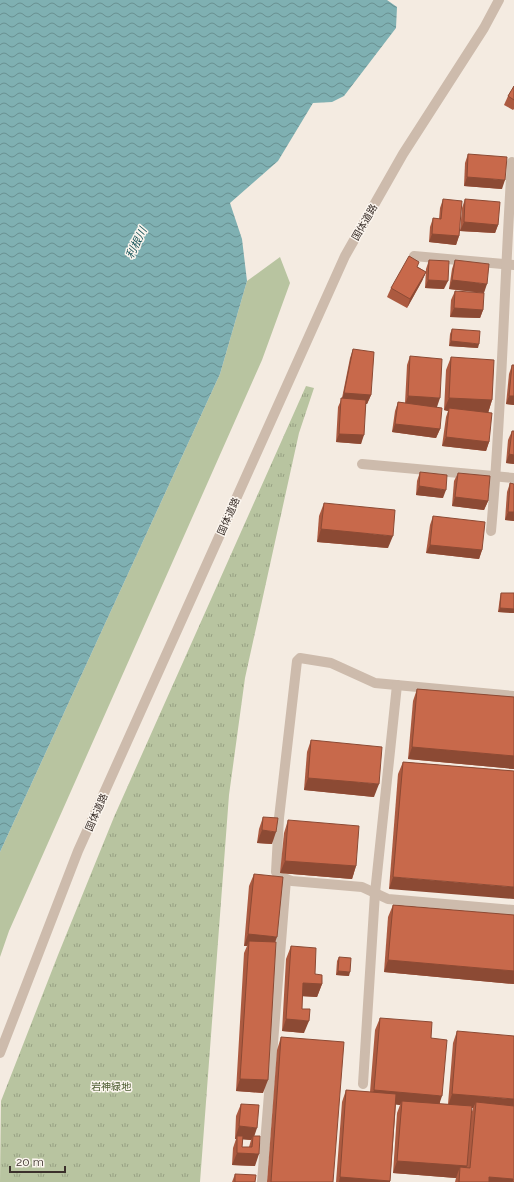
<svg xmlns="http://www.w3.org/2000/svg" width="514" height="1182" font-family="Raleway,'Noto Sans JP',sans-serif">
<defs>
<pattern id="park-tufts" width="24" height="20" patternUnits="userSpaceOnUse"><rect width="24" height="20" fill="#b8c4a0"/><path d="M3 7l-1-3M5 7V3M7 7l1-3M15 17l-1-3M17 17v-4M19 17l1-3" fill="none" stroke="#97a083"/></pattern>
<pattern id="water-waves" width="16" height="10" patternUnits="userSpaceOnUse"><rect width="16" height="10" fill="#7fb0b2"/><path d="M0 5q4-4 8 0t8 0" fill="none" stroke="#699091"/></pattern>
</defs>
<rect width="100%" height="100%" fill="#f4ebe1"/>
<polygon fill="#b8c4a0" points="280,257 290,283 262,360 9,931 0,957 0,852 220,374 247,281"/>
<polygon fill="url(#park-tufts)" points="306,386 314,388 299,433 245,678 229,795 200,1182 0,1182 1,1101 58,955 114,817"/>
<polygon fill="url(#water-waves)" points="0,0 387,0 397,7 396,28 344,96 332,102 313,103 278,161 230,203 242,239 247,281 220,374 0,852"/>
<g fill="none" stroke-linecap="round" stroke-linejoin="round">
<g stroke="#cdbbac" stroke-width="10">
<polyline points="414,256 514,265"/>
<polyline points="362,464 514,478"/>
<path d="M 491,531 C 502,409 504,285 512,162"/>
<polyline points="514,696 375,683 331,663 300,658 297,661 279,818 276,872 280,877 292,881 362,887 388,899 514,910"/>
<polyline points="0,1053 78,851 345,256 403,154 484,28 499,0"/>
<polyline points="363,1084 375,893 397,685"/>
<polyline points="262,1182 286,879"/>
</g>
</g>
<g fill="#ac5a40" fill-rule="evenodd">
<polygon points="514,86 514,109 513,110 504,105 508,96"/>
<polygon points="468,154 502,189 464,186 465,163"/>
<polygon points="443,199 459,236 456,245 429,242 430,227 433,218 439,219 440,208"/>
<polygon points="465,199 498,225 495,233 460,231 462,208"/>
<polygon points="429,260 444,289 425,288 426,269"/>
<polygon points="455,260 484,293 449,289 452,269"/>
<polygon points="418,267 426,272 422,281 407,308 387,297 391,288"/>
<polygon points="455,291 483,310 480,318 450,317 451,300"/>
<polygon points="452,329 478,348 449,346 450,334"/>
<polygon points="353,349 371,395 367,404 366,404 361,444 336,442 338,407 342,398 350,358"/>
<polygon points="410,356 437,407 440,429 436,438 392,432 395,411 398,402 405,403 407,365"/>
<polygon points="451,357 492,400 488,413 489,442 486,451 442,446 446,417 448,411 444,410 446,370"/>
<polygon points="512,365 514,365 514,405 506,404 509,374"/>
<polygon points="512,431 514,431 514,464 506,463 508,440"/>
<polygon points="420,472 443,498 416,495 417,481"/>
<polygon points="458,473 488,501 484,510 452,506 454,481"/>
<polygon points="510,483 514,484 514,521 505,520 507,492"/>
<polygon points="324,503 388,548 317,542 319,516"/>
<polygon points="433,516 482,550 479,559 426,553 430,525"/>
<polygon points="501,593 514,593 514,613 498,612 500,597"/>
<polygon points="417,689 514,697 514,769 408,759 413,701"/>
<polygon points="311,740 374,797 304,790 307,752"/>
<polygon points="403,762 514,771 389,889 398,774"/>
<polygon points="263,817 272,844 257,843 259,829"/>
<polygon points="288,820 356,866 352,879 280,873 284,833"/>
<polygon points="254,874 275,942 263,1093 236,1091 244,953 247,946 244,946 249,886"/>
<polygon points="393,905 514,915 514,984 384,972 388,917"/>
<polygon points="291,946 315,974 322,984 317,997 302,996 302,1009 304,1033 282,1031 286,959"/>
<polygon points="339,957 349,976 336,975 337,961"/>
<path d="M 380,1018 L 431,1038 L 440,1104 L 448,1104 L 453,1043 L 457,1031 L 514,1182 L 455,1182 L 456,1178 L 393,1173 L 397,1113 L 400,1105 L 396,1104 L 390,1182 L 336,1182 L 342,1102 L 346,1090 L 370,1092 L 375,1030 ZM 471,1108 L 473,1108 L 471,1115 Z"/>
<polygon points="281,1037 333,1182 267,1182 277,1050"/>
<path d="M 241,1104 L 254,1136 L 255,1166 L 232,1165 L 233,1148 L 236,1139 L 235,1139 L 236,1116 ZM 243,1139 L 251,1140 L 249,1147 L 242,1147 Z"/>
<polygon points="235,1174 255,1182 232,1182"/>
</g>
<g fill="#8c4a34">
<polygon points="467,177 505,180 502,189 464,186"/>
<polygon points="464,222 498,225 495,233 460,231"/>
<polygon points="432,234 459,236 456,245 429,242"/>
<polygon points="426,272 422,281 407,308 410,299"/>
<polygon points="428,280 448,281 444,289 425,288"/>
<polygon points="452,280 487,284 484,293 449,289"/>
<polygon points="454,308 483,310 480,318 450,317"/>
<polygon points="451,341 479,344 478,348 449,346"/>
<polygon points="344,393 371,395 367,404 341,402"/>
<polygon points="408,396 440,398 437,407 405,405"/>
<polygon points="509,396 514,396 514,405 506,404"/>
<polygon points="449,398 492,400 488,413 449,408 448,411 444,410"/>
<polygon points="395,424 440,429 436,438 392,432"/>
<polygon points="339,434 364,435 361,444 336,442"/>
<polygon points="446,437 489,442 486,451 442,446"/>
<polygon points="509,454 514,455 514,464 506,463"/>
<polygon points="419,486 446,490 443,498 416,495"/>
<polygon points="455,497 488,501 484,510 452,506"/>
<polygon points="508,512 514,512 514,521 505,520"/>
<polygon points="321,529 393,536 388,548 317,542"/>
<polygon points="430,545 482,550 479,559 426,553"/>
<polygon points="500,608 514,609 514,613 498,612"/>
<polygon points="412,747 514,756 514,769 408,759"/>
<polygon points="308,778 379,784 374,797 304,790"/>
<polygon points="262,830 276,832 272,844 257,843"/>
<polygon points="285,861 356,866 352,879 280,873"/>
<polygon points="393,877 514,887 514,899 389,889"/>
<polygon points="248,934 277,937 273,949 249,941 247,946 244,946"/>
<polygon points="388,960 514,971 514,984 384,972"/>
<polygon points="338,971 350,972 349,976 336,975"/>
<polygon points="303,983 322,984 317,997 299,996"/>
<polygon points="286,1019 309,1021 304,1033 282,1031"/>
<polygon points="240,1079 268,1080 263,1093 236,1091"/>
<polygon points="374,1090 442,1096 438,1108 402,1101 400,1105 369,1102"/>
<polygon points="452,1094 514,1099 514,1112 476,1102 473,1108 448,1106"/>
<polygon points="239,1126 257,1128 253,1140 253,1136 251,1140 237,1139 237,1136 236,1139 235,1139"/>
<polygon points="237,1153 259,1154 255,1166 232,1165"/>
<polygon points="397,1161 467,1166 463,1178 460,1167 456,1178 393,1173"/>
<polygon points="340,1177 390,1181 390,1182 339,1182"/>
<polygon points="489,1177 513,1179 512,1182 487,1182"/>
</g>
<g fill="#c8694b" stroke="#8c4a34">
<polygon points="514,86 514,100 508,96"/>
<polygon points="468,154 507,157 505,180 467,177"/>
<polygon points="443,199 462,201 459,236 432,234 433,218 441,219"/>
<polygon points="465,199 500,202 498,225 464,222"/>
<polygon points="409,256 419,262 417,267 426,272 410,299 391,288"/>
<polygon points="429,260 449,261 448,281 428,280"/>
<polygon points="455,260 489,264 487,284 452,280"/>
<polygon points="455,291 484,293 483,310 454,308"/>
<polygon points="452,329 480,331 479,344 451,341"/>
<polygon points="353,349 374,352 371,395 344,393"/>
<polygon points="410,356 442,359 440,398 408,396"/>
<polygon points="451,357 494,360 492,400 449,398"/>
<polygon points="512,365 514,365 514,396 509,396"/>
<polygon points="341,398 366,400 364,435 339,434"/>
<polygon points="398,402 442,408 440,429 395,424"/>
<polygon points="449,408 492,413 489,442 446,437"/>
<polygon points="512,431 514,431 514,455 509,454"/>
<polygon points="420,472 447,475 446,490 419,486"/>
<polygon points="458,473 490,476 488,501 455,497"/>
<polygon points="510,483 514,484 514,512 508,512"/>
<polygon points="324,503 395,510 393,536 321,529"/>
<polygon points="433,516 485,522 482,550 430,545"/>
<polygon points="501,593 514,593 514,609 500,608"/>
<polygon points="417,689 514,697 514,756 412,747"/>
<polygon points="311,740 382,747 379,784 308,778"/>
<polygon points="403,762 514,771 514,887 393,877"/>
<polygon points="263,817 278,818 276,832 262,830"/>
<polygon points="288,820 359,826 356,866 285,861"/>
<polygon points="254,874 283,877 277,937 248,934"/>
<polygon points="393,905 514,915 514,971 388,960"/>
<polygon points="249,941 276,942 268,1080 240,1079"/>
<polygon points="291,946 316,948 315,974 322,975 322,984 303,983 302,1009 310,1009 309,1021 286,1019"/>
<polygon points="339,957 351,958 350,972 338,971"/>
<polygon points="380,1018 432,1022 431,1038 447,1040 442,1096 374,1090"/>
<polygon points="457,1031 514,1036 514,1099 452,1094"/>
<polygon points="281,1037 344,1042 333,1182 271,1182"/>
<polygon points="346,1090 396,1094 390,1181 340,1177"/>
<polygon points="402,1101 472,1106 467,1166 397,1161"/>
<polygon points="476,1102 514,1106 514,1182 512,1182 513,1179 489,1177 489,1182 459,1182 460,1167 470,1168"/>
<polygon points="241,1104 259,1105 257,1128 239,1126"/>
<polygon points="237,1136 243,1136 242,1147 252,1147 253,1136 260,1136 259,1154 237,1153"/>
<polygon points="235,1174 256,1175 255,1182 235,1182"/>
</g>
<g text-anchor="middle" stroke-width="3" stroke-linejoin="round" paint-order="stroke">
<g font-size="10" fill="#3b302b" stroke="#fbf5ee">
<text transform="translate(364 222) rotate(-60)" y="4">国体道路</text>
<text transform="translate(228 516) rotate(-66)" y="4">国体道路</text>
<text transform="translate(96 812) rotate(-66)" y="4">国体道路</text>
</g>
<g font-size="10" fill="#4a5a2e" stroke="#fbf5ee">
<text x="111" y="1090">岩神緑地</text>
</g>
<g font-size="11" font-style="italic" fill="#1f5a5e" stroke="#fbf5ee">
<text transform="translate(136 243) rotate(-64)" y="4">利根川</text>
</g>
</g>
<path d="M10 1166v6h55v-6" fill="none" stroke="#3b302b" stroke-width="2"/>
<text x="16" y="1166" font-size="12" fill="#3b302b" stroke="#fbf5ee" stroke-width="3" paint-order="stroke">20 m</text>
</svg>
